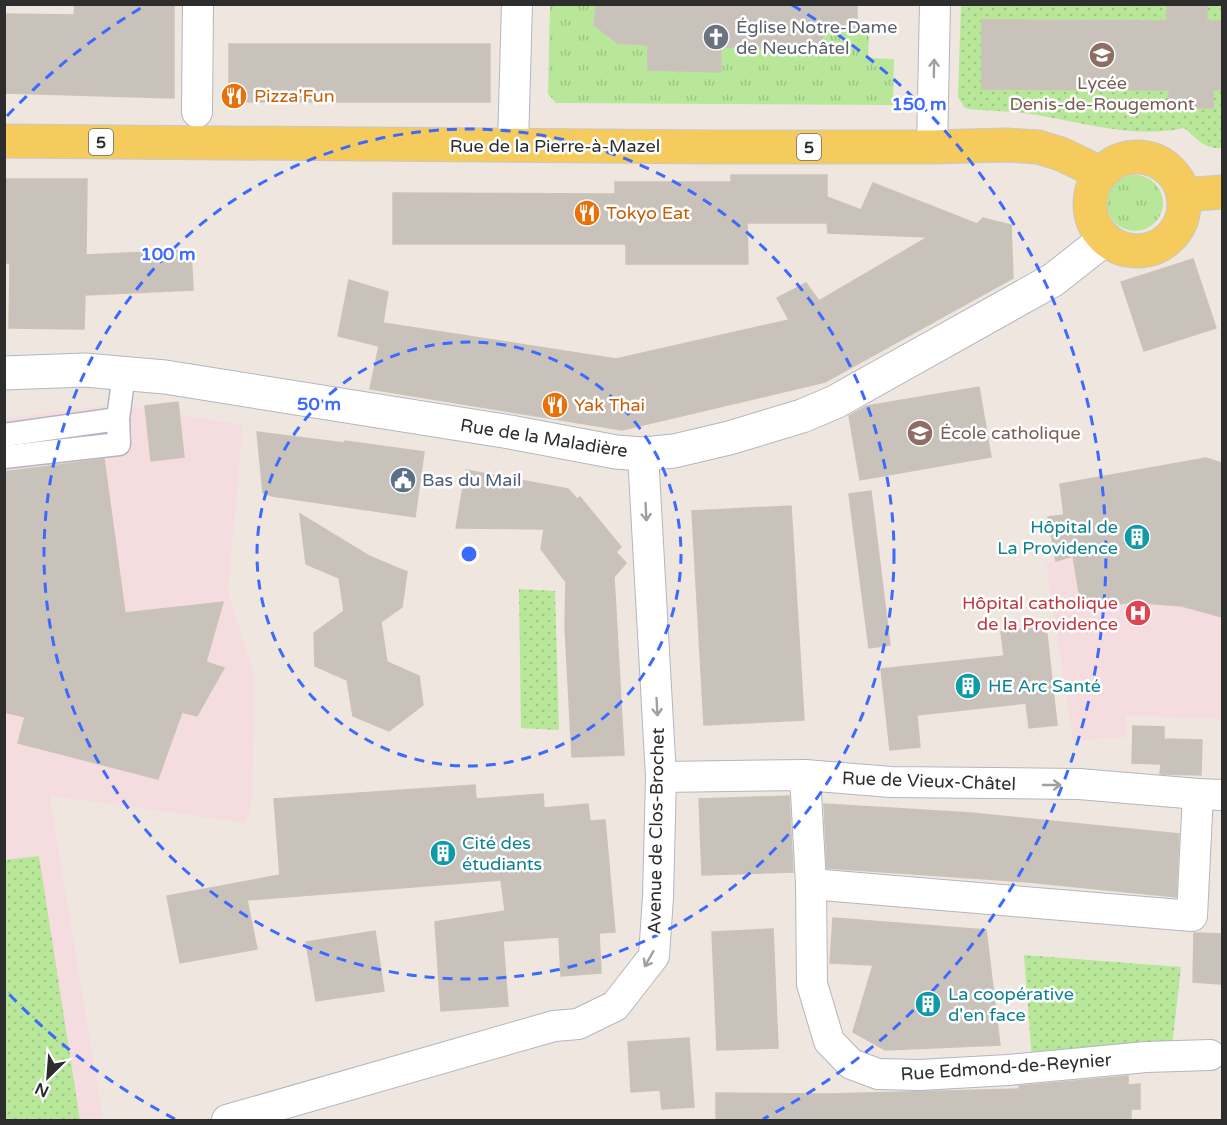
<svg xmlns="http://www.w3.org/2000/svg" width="1227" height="1125" font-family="'Varela Round',sans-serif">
<defs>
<pattern id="grass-tufts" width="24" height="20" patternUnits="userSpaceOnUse" patternTransform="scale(1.5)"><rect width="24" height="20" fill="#b8e79a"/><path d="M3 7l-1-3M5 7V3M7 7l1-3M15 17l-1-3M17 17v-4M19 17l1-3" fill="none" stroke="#9ec685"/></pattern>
<pattern id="park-dots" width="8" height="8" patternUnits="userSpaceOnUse" patternTransform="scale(1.5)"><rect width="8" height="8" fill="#b8e79a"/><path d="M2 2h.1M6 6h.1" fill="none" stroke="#9ec685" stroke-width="1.8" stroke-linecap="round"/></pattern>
</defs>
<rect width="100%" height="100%" fill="#efe7df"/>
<g fill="#f5dddf">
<polygon points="119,404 243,425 228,592 255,677 252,800 246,823 50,796 103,1120 5,1120 5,418"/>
<polygon points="1202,456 1222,463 1222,719 1126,716 1127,737 1073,741 1046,564 1056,561 1048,517 1064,515 1060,484 1177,463 1179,492 1188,495"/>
</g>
<g fill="url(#grass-tufts)">
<polygon points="550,5 595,5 594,25 616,43 648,45 648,70 720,72 721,47 821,50 822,29 869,32 868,58 894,59 893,105 556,103 548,94"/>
<circle cx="1135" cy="203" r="28"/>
</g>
<g fill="url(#park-dots)">
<path d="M 961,5 L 1222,5 L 1222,148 C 1203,149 1198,139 1184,128 C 1136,139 1085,123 1037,115 C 1015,111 991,111 968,109 L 964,107 L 958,97 Z"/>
<polygon points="519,589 555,591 559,730 521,728"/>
<polygon points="39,856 80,1120 5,1120 5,860"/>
<polygon points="1024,955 1181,967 1172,1047 1032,1060"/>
</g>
<g fill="#c8c2ba" stroke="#cbc3b8" stroke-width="1.5">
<polygon points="75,4 174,4 174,98 4,93 4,14 74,15"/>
<polygon points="596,4 857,4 857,32 822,29 822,50 721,47 721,72 648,70 648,45 617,43 594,25"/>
<polygon points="1167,4 1207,4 1207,21 1222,21 1222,90 1213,90 1213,108 1169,108 1169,90 982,89 982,20 1167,21"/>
<rect x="229" y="44" width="261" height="58"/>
<polygon points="731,175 827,175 827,197 861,210 873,183 977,224 983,218 1011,225 1013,278 825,382 622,430 370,389 379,346 338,336 349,280 388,292 383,323 616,359 789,320 777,298 806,283 819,301 928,237 828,233 827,223 747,223 748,264 626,264 626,244 393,244 393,193 615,194 615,182 731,182"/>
<polygon points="4,179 87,179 86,255 191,250 193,290 85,295 84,329 9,328 10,263 4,263"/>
<polygon points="1193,259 1216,328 1144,351 1121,282"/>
<polygon points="979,387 991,457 860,480 849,416 867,406"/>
<polygon points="178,402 184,457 151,461 145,406"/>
<polygon points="257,432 344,443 345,441 424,452 415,517 272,496 263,493"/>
<polygon points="1206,458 1222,463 1222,617 1182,606 1132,602 1082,610 1073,556 1056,561 1048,517 1064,515 1060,484"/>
<polygon points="104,459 125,613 223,602 206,662 224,668 197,716 182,712 158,779 18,743 25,717 4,712 4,472"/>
<polygon points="466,470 568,489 577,499 580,497 621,547 616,552 626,563 614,577 624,755 572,757 565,626 566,582 541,549 544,529 456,528"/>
<polygon points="871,491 890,645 869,648 849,494"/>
<polygon points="791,506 804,720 704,725 692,511"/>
<polygon points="300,514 369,556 407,572 402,607 381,622 387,662 419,676 423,705 389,731 353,716 347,680 315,666 314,633 344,611 339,578 306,564"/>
<polygon points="1046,626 1057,725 1029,728 1026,703 917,715 920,747 890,750 881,669 1004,656 1001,632"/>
<polygon points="1133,726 1164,727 1164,739 1202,740 1201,775 1160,774 1161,764 1132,763"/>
<polygon points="475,785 476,799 543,794 544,808 588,804 590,821 605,820 615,932 599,933 601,973 561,976 559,937 503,941 508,1006 441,1011 435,922 505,911 501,880 247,900 257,949 180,963 167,896 280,875 274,799"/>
<polygon points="789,796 793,872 702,875 699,799"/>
<polygon points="824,804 971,813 1179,834 1176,897 1028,882 827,868"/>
<polygon points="833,918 986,930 1000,1045 885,1050 853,1032 873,965 830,963"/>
<polygon points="773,929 778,1048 717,1050 712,932"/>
<polygon points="375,931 384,991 316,1001 306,942"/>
<polygon points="1194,933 1222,934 1221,984 1193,982"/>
<polygon points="689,1038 694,1107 662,1109 660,1090 631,1092 628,1042"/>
<polygon points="1128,1076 1128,1085 1140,1084 1140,1109 1131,1109 1131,1120 716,1120 716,1093 829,1094 1019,1089 1019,1086"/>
</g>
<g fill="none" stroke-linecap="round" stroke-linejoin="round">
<defs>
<g id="pedestrian">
<polyline points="4,435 118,419"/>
<polyline points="4,457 119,444 118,419 124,373"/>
</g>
<g id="minor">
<polyline points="197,112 198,4"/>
<polyline points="513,145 517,4"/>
<polyline points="932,147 935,4"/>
<polyline points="805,775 811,884 812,984 829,1041 851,1064 878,1074 920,1075 1008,1070 1146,1057 1210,1055"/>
<polyline points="661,777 805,775 891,782 1079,784 1198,794 1222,795"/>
<polyline points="811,884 1192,916 1198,794"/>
<polyline points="227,1120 554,1026 578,1024 615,1006 654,956 658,897 661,777 643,454"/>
</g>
<polyline id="tertiary" points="4,373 85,370 165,377 510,432 616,452 643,454 674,451 729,438 802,416 835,402 1053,280 1105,239"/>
<g id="primary">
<polyline points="4,141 715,147 932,147 1006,145 1038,147 1061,154 1086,166 1100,175"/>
<circle cx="1137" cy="204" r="47"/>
<polyline points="1183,195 1222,192"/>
</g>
</defs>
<use href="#pedestrian" stroke="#b3b6c1" stroke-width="25"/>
<use href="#minor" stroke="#b3b6c1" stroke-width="32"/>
<use href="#tertiary" stroke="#b3b6c1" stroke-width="35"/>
<use href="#primary" stroke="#c8c8c8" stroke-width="35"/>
<use href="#pedestrian" stroke="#fff" stroke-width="22"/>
<use href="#minor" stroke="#fff" stroke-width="30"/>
<use href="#tertiary" stroke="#fff" stroke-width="33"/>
<use href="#primary" stroke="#f6cb5d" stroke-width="33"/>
</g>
<defs><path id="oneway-shaft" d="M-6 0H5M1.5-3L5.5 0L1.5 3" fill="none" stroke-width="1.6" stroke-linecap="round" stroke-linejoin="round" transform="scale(1.5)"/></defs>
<g stroke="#a0a0a0">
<use href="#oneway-shaft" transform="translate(934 68) rotate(-89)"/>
<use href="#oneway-shaft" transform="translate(646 512) rotate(87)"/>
<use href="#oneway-shaft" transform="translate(657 707) rotate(87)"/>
<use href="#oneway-shaft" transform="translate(1052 785)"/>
<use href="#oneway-shaft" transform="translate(649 959) rotate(120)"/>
</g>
<g fill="none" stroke="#3c6aff" stroke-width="3" stroke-dasharray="10 8">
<circle cx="469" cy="554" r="212"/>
<circle cx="469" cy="554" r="425"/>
<path d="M175 1119A637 637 0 0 1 7 992M7 116A637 637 0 0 1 146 5M792 5A637 637 0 0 1 763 1119"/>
</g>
<defs>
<symbol id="church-disc" viewBox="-11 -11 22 22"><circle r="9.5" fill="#6b7280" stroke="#fff"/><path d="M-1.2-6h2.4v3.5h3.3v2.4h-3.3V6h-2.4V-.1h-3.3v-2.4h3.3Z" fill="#fff"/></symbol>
<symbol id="school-disc" viewBox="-11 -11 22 22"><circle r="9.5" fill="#8d6e63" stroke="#fff"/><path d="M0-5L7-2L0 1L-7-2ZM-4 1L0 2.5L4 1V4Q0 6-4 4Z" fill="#fff"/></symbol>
<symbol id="restaurant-disc" viewBox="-11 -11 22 22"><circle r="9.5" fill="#e8710a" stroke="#fff"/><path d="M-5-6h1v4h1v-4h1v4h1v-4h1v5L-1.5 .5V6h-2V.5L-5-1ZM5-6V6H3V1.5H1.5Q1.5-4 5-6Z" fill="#fff"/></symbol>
<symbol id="civic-disc" viewBox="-11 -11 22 22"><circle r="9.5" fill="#5c6f8a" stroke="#fff"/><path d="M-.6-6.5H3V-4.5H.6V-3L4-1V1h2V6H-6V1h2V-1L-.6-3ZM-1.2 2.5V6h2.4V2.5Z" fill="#fff"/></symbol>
<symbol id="building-disc" viewBox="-11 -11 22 22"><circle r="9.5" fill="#0f9aa8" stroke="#fff"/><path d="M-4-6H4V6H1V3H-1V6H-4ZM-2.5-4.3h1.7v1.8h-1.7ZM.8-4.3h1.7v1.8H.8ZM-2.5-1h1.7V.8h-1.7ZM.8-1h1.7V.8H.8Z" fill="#fff"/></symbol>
<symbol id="hospital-disc" viewBox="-11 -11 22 22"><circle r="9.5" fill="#e0444e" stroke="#fff"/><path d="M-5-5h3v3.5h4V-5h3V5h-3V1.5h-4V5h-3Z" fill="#fff"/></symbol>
</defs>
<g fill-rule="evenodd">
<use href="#church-disc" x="701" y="22" width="30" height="30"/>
<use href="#school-disc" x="1087" y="40" width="30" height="30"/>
<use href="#restaurant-disc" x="219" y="81" width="30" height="30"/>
<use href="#restaurant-disc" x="572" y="198" width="30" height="30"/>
<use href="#restaurant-disc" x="540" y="390" width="30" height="30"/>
<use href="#school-disc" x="905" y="418" width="30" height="30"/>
<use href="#civic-disc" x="388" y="465" width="30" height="30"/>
<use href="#building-disc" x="1122" y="522" width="30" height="30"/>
<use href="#hospital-disc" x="1123" y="598" width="30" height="30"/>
<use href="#building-disc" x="953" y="671" width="30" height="30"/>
<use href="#building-disc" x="428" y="838" width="30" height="30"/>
<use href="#building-disc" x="913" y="989" width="30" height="30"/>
</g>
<g text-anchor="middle" stroke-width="5" stroke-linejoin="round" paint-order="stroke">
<g fill="#fff" stroke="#6c6c6c" stroke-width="1.5">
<rect x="89" y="129" width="24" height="26" rx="4.5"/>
<rect x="797" y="134" width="24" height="26" rx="4.5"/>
</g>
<g font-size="16" font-weight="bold" fill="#2d2d2d">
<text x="101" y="148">5</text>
<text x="809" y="153">5</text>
</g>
<g font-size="18" fill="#5b616d" stroke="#fff" text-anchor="start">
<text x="736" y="33">Église Notre-Dame<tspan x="736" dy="21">de Neuchâtel</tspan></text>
</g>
<g font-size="18" fill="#785e54" stroke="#fff">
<text x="1102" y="89">Lycée<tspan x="1102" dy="21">Denis-de-Rougemont</tspan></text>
<text x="940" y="439" text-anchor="start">École catholique</text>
</g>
<g font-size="18" fill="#c56008" stroke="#fff" text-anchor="start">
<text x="254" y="102">Pizza'Fun</text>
<text x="606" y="219">Tokyo Eat</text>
<text x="574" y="411">Yak Thai</text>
</g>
<g font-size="18" fill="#2d2d2d" stroke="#fff">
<text x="555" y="152">Rue de la Pierre-à-Mazel</text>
<text transform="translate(544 438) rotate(9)" y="6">Rue de la Maladière</text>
<text transform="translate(929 781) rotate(2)" y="6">Rue de Vieux-Châtel</text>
<text transform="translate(656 831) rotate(-89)" y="6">Avenue de Clos-Brochet</text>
<text transform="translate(1006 1067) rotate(-4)" y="6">Rue Edmond-de-Reynier</text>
</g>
<g font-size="18" fill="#4e5e75" stroke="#fff" text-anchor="start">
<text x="422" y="486">Bas du Mail</text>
</g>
<g font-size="18" fill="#0d838f" stroke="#fff" text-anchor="start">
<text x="1118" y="533" text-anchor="end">Hôpital de<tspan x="1118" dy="21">La Providence</tspan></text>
<text x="988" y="692">HE Arc Santé</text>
<text x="462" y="849">Cité des<tspan x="462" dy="21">étudiants</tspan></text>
<text x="948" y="1000">La coopérative<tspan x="948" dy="21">d'en face</tspan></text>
</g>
<g font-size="18" fill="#be3a42" stroke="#fff" text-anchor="end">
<text x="1118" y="609">Hôpital catholique<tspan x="1118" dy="21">de la Providence</tspan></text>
</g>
</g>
<circle cx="469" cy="554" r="9" fill="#3c6aff" stroke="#fff" stroke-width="3"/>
<g font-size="18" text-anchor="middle" font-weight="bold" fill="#3c6aff" stroke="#fff" stroke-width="5" stroke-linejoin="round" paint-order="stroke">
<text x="919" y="110">150 m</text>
<text x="168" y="260">100 m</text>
<text x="319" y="410">50 m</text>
</g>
<rect width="1227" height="1125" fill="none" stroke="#2d2d2d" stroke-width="12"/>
<g transform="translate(48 1077) rotate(205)" stroke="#ffffff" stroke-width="4.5" paint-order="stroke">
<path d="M0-4.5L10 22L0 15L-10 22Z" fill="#2d2d2d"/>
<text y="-9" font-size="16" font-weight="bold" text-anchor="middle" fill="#2d2d2d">N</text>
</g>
</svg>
